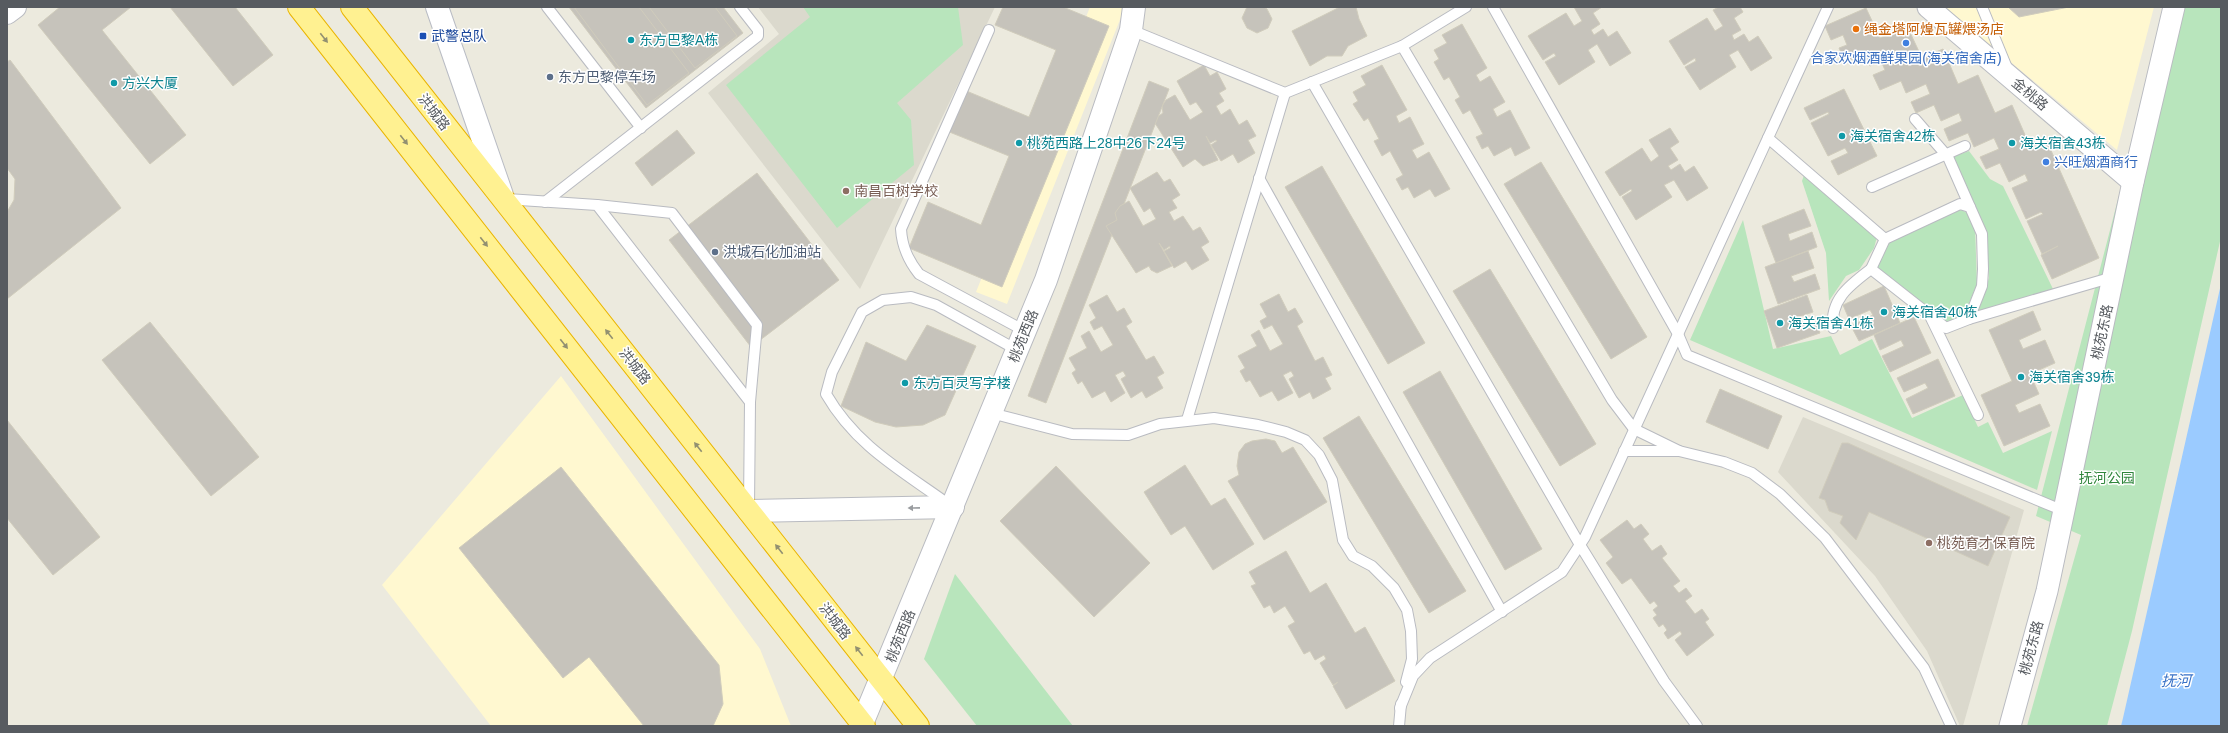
<svg xmlns="http://www.w3.org/2000/svg" width="2228" height="733" font-family="Helvetica,'Noto Sans SC',sans-serif">
<rect width="100%" height="100%" fill="#eceade"/>
<g fill="#fff8d0">
<polygon points="1090,7 1125,7 1007,304 976,292"/>
<polygon points="1944,7 2154,7 2117,150"/>
<polygon points="561,376 760,649 791,726 491,726 382,585"/>
</g>
<g fill="#dbd9cd">
<polygon points="758,7 995,7 860,289 708,93 779,34"/>
<polygon points="1803,417 2024,510 1963,726 1960,726 1927,651 1875,576 1778,472"/>
</g>
<g fill="#b8e5bc">
<polygon points="803,7 958,7 963,45 897,103 911,120 914,165 837,228 726,85 810,17"/>
<polygon points="2177,7 2221,7 2221,237 2132,631 2107,726 2027,726 2081,535 2036,516 2131,149"/>
<polygon points="1969,151 1990,179 2003,186 2053,289 1978,312 1989,278 1986,230 1952,157"/>
<polygon points="1804,175 1877,237 1874,248 1859,270 1846,276 1829,301 1826,253 1802,181"/>
<polygon points="1960,209 1967,213 1975,227 1977,284 1964,315 1947,322 1877,267 1888,243"/>
<polygon points="1743,220 1773,349 1831,336 1840,355 1872,339 1912,418 1963,395 1978,427 1988,422 2003,453 2052,431 2037,490 1690,340"/>
<polygon points="955,574 1073,726 977,726 924,659"/>
</g>
<polygon fill="#9bcbff" points="2221,284 2221,726 2121,726 2123,718"/>
<g fill="#c6c3bb" stroke="#d0ccbc">
<polygon points="60,7 131,7 102,30 186,135 150,164 38,25"/>
<polygon points="170,7 235,7 273,55 233,86"/>
<polygon points="569,7 723,7 743,33 646,108"/>
<polygon points="574,7 639,7 689,73 647,105"/>
<polygon points="649,7 715,7 737,36 695,68"/>
<polygon points="1003,7 1063,7 1109,26 1002,287 909,248 928,202 981,225 1009,156 947,131 964,90 1029,117 1056,50 995,25"/>
<polygon points="1247,7 1264,7 1267,9 1272,19 1268,28 1257,33 1247,28 1242,18"/>
<polygon points="1340,7 1356,7 1359,19 1367,36 1348,46 1342,56 1327,56 1310,66 1292,31"/>
<polygon points="1574,7 1602,7 1593,13 1600,24 1591,30 1594,35 1603,29 1608,37 1617,31 1631,53 1610,66 1597,44 1588,50 1595,62 1559,85 1545,62 1556,56 1554,53 1543,60 1528,36 1566,13 1574,26 1582,21"/>
<polygon points="1719,7 1740,7 1743,12 1734,18 1741,30 1732,35 1734,40 1744,34 1749,42 1758,36 1772,58 1751,71 1738,50 1729,55 1736,67 1700,90 1685,67 1696,61 1695,58 1684,65 1669,41 1707,18 1715,31 1723,26 1713,10"/>
<polygon points="2008,7 2069,7 2019,17"/>
<polygon points="1866,8 1880,38 1907,26 1922,58 1943,49 1958,84 1978,75 1995,113 2012,105 2029,144 2045,137 2099,258 2052,279 2041,255 2058,246 2042,254 2027,221 2043,214 2041,212 2026,219 2012,188 2028,181 2025,174 2009,182 2000,163 1986,169 1980,157 1999,149 1994,138 1974,147 1968,133 1949,141 1944,129 1962,121 1959,113 1941,121 1934,105 1916,113 1911,102 1930,94 1926,84 1906,93 1901,81 1880,90 1873,75 1885,70 1881,61 1870,66 1864,54 1845,62 1839,48 1847,45 1843,35 1831,40 1825,26"/>
<polygon points="1462,24 1487,68 1476,75 1480,82 1490,76 1505,102 1493,109 1497,117 1510,110 1530,148 1515,156 1511,147 1494,156 1488,146 1482,149 1476,137 1483,134 1470,110 1463,114 1455,100 1460,97 1449,77 1444,80 1434,62 1439,59 1434,50 1447,43 1442,35"/>
<polygon points="10,60 121,208 7,299 7,212 14,200 15,179 7,168 7,62"/>
<polygon points="1204,65 1210,76 1217,72 1226,89 1219,93 1224,101 1216,106 1221,115 1230,109 1239,125 1247,120 1256,136 1248,140 1255,153 1238,163 1233,154 1221,161 1211,145 1217,141 1216,140 1210,143 1206,136 1218,160 1203,166 1195,159 1183,167 1153,120 1163,113 1162,106 1166,100 1175,95 1190,120 1203,112 1196,102 1190,105 1177,81"/>
<polygon points="1382,65 1407,110 1396,116 1399,123 1410,117 1424,144 1412,150 1417,159 1429,152 1450,189 1435,197 1430,189 1414,198 1408,187 1402,190 1396,179 1403,175 1390,151 1382,156 1374,141 1379,139 1368,118 1364,121 1353,104 1358,101 1353,92 1366,85 1361,76"/>
<polygon points="1149,81 1169,89 1046,403 1028,396"/>
<polygon points="1844,89 1877,156 1838,175 1831,161 1848,153 1845,148 1828,156 1811,123 1829,114 1828,112 1810,120 1804,108"/>
<polygon points="1670,128 1679,142 1670,148 1678,160 1668,166 1671,170 1680,164 1685,172 1694,166 1708,188 1687,201 1674,180 1664,185 1672,197 1636,220 1622,197 1632,191 1631,189 1620,196 1605,172 1642,148 1651,162 1659,156 1649,140"/>
<polygon points="677,130 695,153 652,186 635,163"/>
<polygon points="1541,162 1647,337 1611,359 1504,184"/>
<polygon points="1322,166 1425,343 1388,364 1285,187"/>
<polygon points="1157,172 1164,182 1170,179 1180,195 1172,200 1177,208 1169,212 1174,221 1183,216 1193,231 1200,227 1209,242 1201,247 1209,260 1192,270 1186,261 1174,268 1164,251 1170,248 1170,246 1164,250 1159,243 1172,266 1157,273 1151,270 1149,266 1136,273 1106,226 1117,220 1115,213 1120,206 1129,201 1143,226 1156,219 1150,208 1144,212 1130,188"/>
<polygon points="757,173 839,280 751,347 669,240"/>
<polygon points="1804,209 1811,226 1788,234 1790,241 1812,232 1817,247 1776,263 1762,226"/>
<polygon points="1808,251 1814,268 1791,276 1794,282 1815,274 1820,289 1778,304 1765,267"/>
<polygon points="1490,269 1596,444 1560,466 1453,291"/>
<polygon points="1884,286 1900,323 1859,341 1851,326 1873,315 1870,310 1849,319 1843,305"/>
<polygon points="1279,294 1288,312 1295,308 1303,322 1297,326 1315,361 1323,357 1332,375 1325,378 1331,389 1313,399 1310,392 1299,398 1289,379 1294,376 1291,371 1283,375 1293,393 1278,401 1272,391 1260,397 1250,380 1246,382 1240,371 1245,368 1238,356 1257,346 1251,335 1259,330 1270,351 1283,344 1272,325 1264,329 1260,321 1267,317 1260,304"/>
<polygon points="1107,295 1117,312 1124,308 1132,322 1126,326 1146,360 1154,356 1164,373 1157,377 1163,388 1146,398 1142,391 1131,398 1121,379 1126,376 1123,371 1115,375 1125,393 1111,402 1105,391 1092,398 1082,381 1078,384 1072,373 1076,370 1069,358 1087,348 1081,336 1089,331 1101,352 1113,345 1102,326 1094,330 1090,322 1096,318 1089,305"/>
<polygon points="1807,295 1813,312 1790,320 1793,326 1814,318 1820,333 1777,348 1764,311"/>
<polygon points="2033,311 2041,330 2019,340 2023,349 2045,340 2055,363 2030,374 2039,394 2015,405 2019,413 2040,404 2050,426 2004,446 1981,395 2012,381 1989,330"/>
<polygon points="1914,317 1931,353 1890,372 1882,356 1904,346 1901,340 1880,350 1874,335"/>
<polygon points="150,322 259,457 211,496 102,360"/>
<polygon points="927,325 976,346 945,415 923,425 896,427 875,422 841,406 866,342 906,361"/>
<polygon points="1938,359 1955,396 1913,414 1906,399 1928,388 1925,383 1904,392 1897,378"/>
<polygon points="1440,371 1542,549 1505,570 1403,392"/>
<polygon points="1720,389 1782,416 1768,449 1706,422"/>
<polygon points="1359,416 1466,591 1429,613 1323,438"/>
<polygon points="7,420 100,537 53,575 7,518"/>
<polygon points="1266,439 1275,441 1282,453 1293,447 1327,502 1264,540 1228,481 1239,475 1237,466 1239,452 1245,444 1252,441"/>
<polygon points="1842,443 1848,443 2010,517 1988,566 1869,512 1856,540 1840,523 1843,516 1829,511 1825,500 1819,498"/>
<polygon points="1185,465 1211,506 1225,498 1254,544 1213,570 1185,526 1171,535 1144,492"/>
<polygon points="1056,466 1150,563 1094,617 1000,521"/>
<polygon points="561,467 719,665 723,704 713,726 644,726 589,657 563,678 459,548"/>
<polygon points="1627,520 1634,529 1641,524 1649,534 1643,539 1652,551 1661,545 1667,554 1662,558 1680,581 1673,586 1679,593 1686,588 1692,596 1685,601 1695,614 1702,609 1709,619 1705,622 1714,635 1687,656 1675,640 1682,634 1680,631 1668,639 1664,633 1667,630 1663,624 1659,627 1653,618 1657,615 1653,610 1658,606 1654,601 1650,604 1631,578 1622,584 1606,563 1613,557 1600,540"/>
<polygon points="1286,551 1310,593 1326,583 1355,633 1365,627 1395,681 1346,709 1333,686 1338,682 1333,685 1320,663 1326,659 1324,655 1315,660 1310,651 1304,654 1288,626 1295,622 1285,606 1274,613 1270,605 1264,608 1251,586 1256,584 1249,572"/>
</g>
<g fill="none" stroke-linecap="round" stroke-linejoin="round">
<defs>
<g id="service">
<polyline points="547,7 641,128"/>
<polyline points="1493,7 1678,334 1687,355 2064,511"/>
<polyline points="1982,7 2007,68"/>
<path d="M 989,30 L 901,229 C 902,247 908,260 919,274 L 1025,331"/>
<polyline points="1131,30 1285,93 1402,46 1466,7"/>
<polyline points="1402,46 1612,400 1634,429 1679,451"/>
<polyline points="1312,82 1580,545 1664,681 1697,726"/>
<polyline points="1915,119 1948,157 1970,207"/>
<polyline points="1768,138 1885,239"/>
<polyline points="1259,178 1502,612"/>
<polyline points="1872,187 1965,146"/>
<polyline points="506,199 597,205 750,402 749,507"/>
<polyline points="545,202 758,36 758,30 740,7"/>
<polygon points="1960,204 1970,207 1982,234 1983,269 1982,286 1969,319 1946,328 1871,269 1885,239"/>
<polyline points="597,205 672,213 757,325 750,402"/>
<polyline points="1930,316 1978,415"/>
<polyline points="1969,319 2113,277"/>
<path d="M 1833,328 C 1830,299 1850,285 1871,269"/>
<polyline points="991,413 1072,434 1128,435 1160,424 1214,418 1258,425 1286,432 1305,440 1319,455 1332,480 1343,540 1353,556 1372,566 1394,588 1407,610 1411,631 1412,659 1406,682"/>
<polyline points="1187,420 1285,93"/>
<polyline points="1624,451 1679,451 1724,462 1752,473 1780,494 1825,538 1924,668 1951,726"/>
<path d="M 948,504 C 901,470 856,446 826,394 L 832,372 L 862,312 L 883,300 L 911,297 L 936,305 L 1017,350"/>
<polyline points="1400,708 1413,676 1430,658 1562,572 1585,537 1828,7"/>
<polyline points="1399,726 1401,704"/>
</g>
<g id="minor">
<polyline points="1928,7 2133,182"/>
<polyline points="2010,726 2047,591 2133,182 2174,7"/>
</g>
<g id="tertiary">
<polyline points="7,13 15,7"/>
<polyline points="749,511 953,507"/>
<polyline points="861,726 1046,280 1131,30 1134,7"/>
</g>
<polyline id="secondary" points="437,7 502,195"/>
<g id="trunk">
<polyline points="299,7 864,726"/>
<polyline points="352,7 918,726"/>
</g>
</defs>
<use href="#service" stroke="#b9bbc1" stroke-width="12"/>
<use href="#minor" stroke="#b9bbc1" stroke-width="23"/>
<use href="#tertiary" stroke="#b9bbc1" stroke-width="24"/>
<use href="#secondary" stroke="#b9bcc4" stroke-width="24"/>
<use href="#trunk" stroke="#eab500" stroke-width="24"/>
<use href="#service" stroke="#fff" stroke-width="10"/>
<use href="#minor" stroke="#fff" stroke-width="21"/>
<use href="#tertiary" stroke="#fff" stroke-width="22"/>
<use href="#secondary" stroke="#fff" stroke-width="22"/>
<use href="#trunk" stroke="#fff191" stroke-width="22"/>
</g>
<defs><path id="oneway-solid" d="M-6-.8H1V-3.2L6.5 0L1 3.2V.8H-6Z"/></defs>
<g fill="#929071">
<use href="#oneway-solid" transform="translate(324 38) rotate(52)"/>
<use href="#oneway-solid" transform="translate(404 140) rotate(52)"/>
<use href="#oneway-solid" transform="translate(484 242) rotate(52)"/>
<use href="#oneway-solid" transform="translate(609 334) rotate(-128)"/>
<use href="#oneway-solid" transform="translate(564 344) rotate(52)"/>
<use href="#oneway-solid" transform="translate(698 447) rotate(-128)"/>
<use href="#oneway-solid" transform="translate(779 549) rotate(-128)"/>
<use href="#oneway-solid" transform="translate(859 651) rotate(-128)"/>
</g>
<use fill="#9a9da0" href="#oneway-solid" transform="translate(914 508) rotate(179)"/>
<circle fill="#e8710a" stroke="#fff" stroke-width="1.5" cx="1856" cy="29" r="4"/>
<rect fill="#1a4fb4" stroke="#fff" stroke-width="1.5" x="419" y="32" width="8" height="8" rx="2"/>
<g fill="#0f9aa8" stroke="#fff" stroke-width="1.5">
<circle cx="631" cy="40" r="4"/>
<circle cx="114" cy="83" r="4"/>
<circle cx="1842" cy="136" r="4"/>
<circle cx="1019" cy="143" r="4"/>
<circle cx="2012" cy="143" r="4"/>
<circle cx="1884" cy="312" r="4"/>
<circle cx="1780" cy="323" r="4"/>
<circle cx="2021" cy="377" r="4"/>
<circle cx="905" cy="383" r="4"/>
</g>
<g fill="#3f7fe0" stroke="#fff" stroke-width="1.5">
<circle cx="1906" cy="43" r="4"/>
<circle cx="2046" cy="162" r="4"/>
</g>
<g fill="#5c6f8a" stroke="#fff" stroke-width="1.5">
<circle cx="550" cy="77" r="4"/>
<circle cx="715" cy="252" r="4"/>
</g>
<g fill="#8d6e63" stroke="#fff" stroke-width="1.5">
<circle cx="846" cy="191" r="4"/>
<circle cx="1929" cy="543" r="4"/>
</g>
<g text-anchor="middle" stroke-width="3" stroke-linejoin="round" paint-order="stroke">
<g font-size="14" fill="#c56008" stroke="#fff" text-anchor="start">
<text x="1864" y="34">绳金塔阿煌瓦罐煨汤店</text>
</g>
<g font-size="14" fill="#164399" stroke="#fff" text-anchor="start">
<text x="431" y="41">武警总队</text>
</g>
<g font-size="14" fill="#0d838f" stroke="#fff" text-anchor="start">
<text x="639" y="45">东方巴黎A栋</text>
<text x="122" y="88">方兴大厦</text>
<text x="1850" y="141">海关宿舍42栋</text>
<text x="1027" y="148">桃苑西路上28中26下24号</text>
<text x="2020" y="148">海关宿舍43栋</text>
<text x="1892" y="317">海关宿舍40栋</text>
<text x="1788" y="328">海关宿舍41栋</text>
<text x="2029" y="382">海关宿舍39栋</text>
<text x="913" y="388">东方百灵写字楼</text>
</g>
<g font-size="14" fill="#366cbe" stroke="#fff">
<text x="1906" y="63">合家欢烟酒鲜果园(海关宿舍店)</text>
<text x="2054" y="167" text-anchor="start">兴旺烟酒商行</text>
</g>
<g font-size="14" fill="#4e5e75" stroke="#fff" text-anchor="start">
<text x="558" y="82">东方巴黎停车场</text>
<text x="723" y="257">洪城石化加油站</text>
</g>
<g font-size="14" fill="#575b60" stroke="#fff">
<text transform="translate(2030 94) rotate(40)" y="5">金桃路</text>
<text transform="translate(434 112) rotate(52)" y="5">洪城路</text>
<text transform="translate(2102 332) rotate(-78)" y="5">桃苑东路</text>
<text transform="translate(1023 336) rotate(-68)" y="5">桃苑西路</text>
<text transform="translate(635 366) rotate(52)" y="5">洪城路</text>
<text transform="translate(835 621) rotate(52)" y="5">洪城路</text>
<text transform="translate(900 636) rotate(-68)" y="5">桃苑西路</text>
<text transform="translate(2031 648) rotate(-75)" y="5">桃苑东路</text>
</g>
<g font-size="14" fill="#785e54" stroke="#fff" text-anchor="start">
<text x="854" y="196">南昌百树学校</text>
<text x="1937" y="548">桃苑育才保育院</text>
</g>
<g font-size="14" fill="#30863c" stroke="#fff">
<text x="2107" y="483">抚河公园</text>
</g>
<g font-size="15" font-style="italic" fill="#3972c7" stroke="#fff">
<text x="2176" y="686">抚河</text>
</g>
</g>
<rect width="2228" height="733" fill="none" stroke="#575b60" stroke-width="16"/>
</svg>
